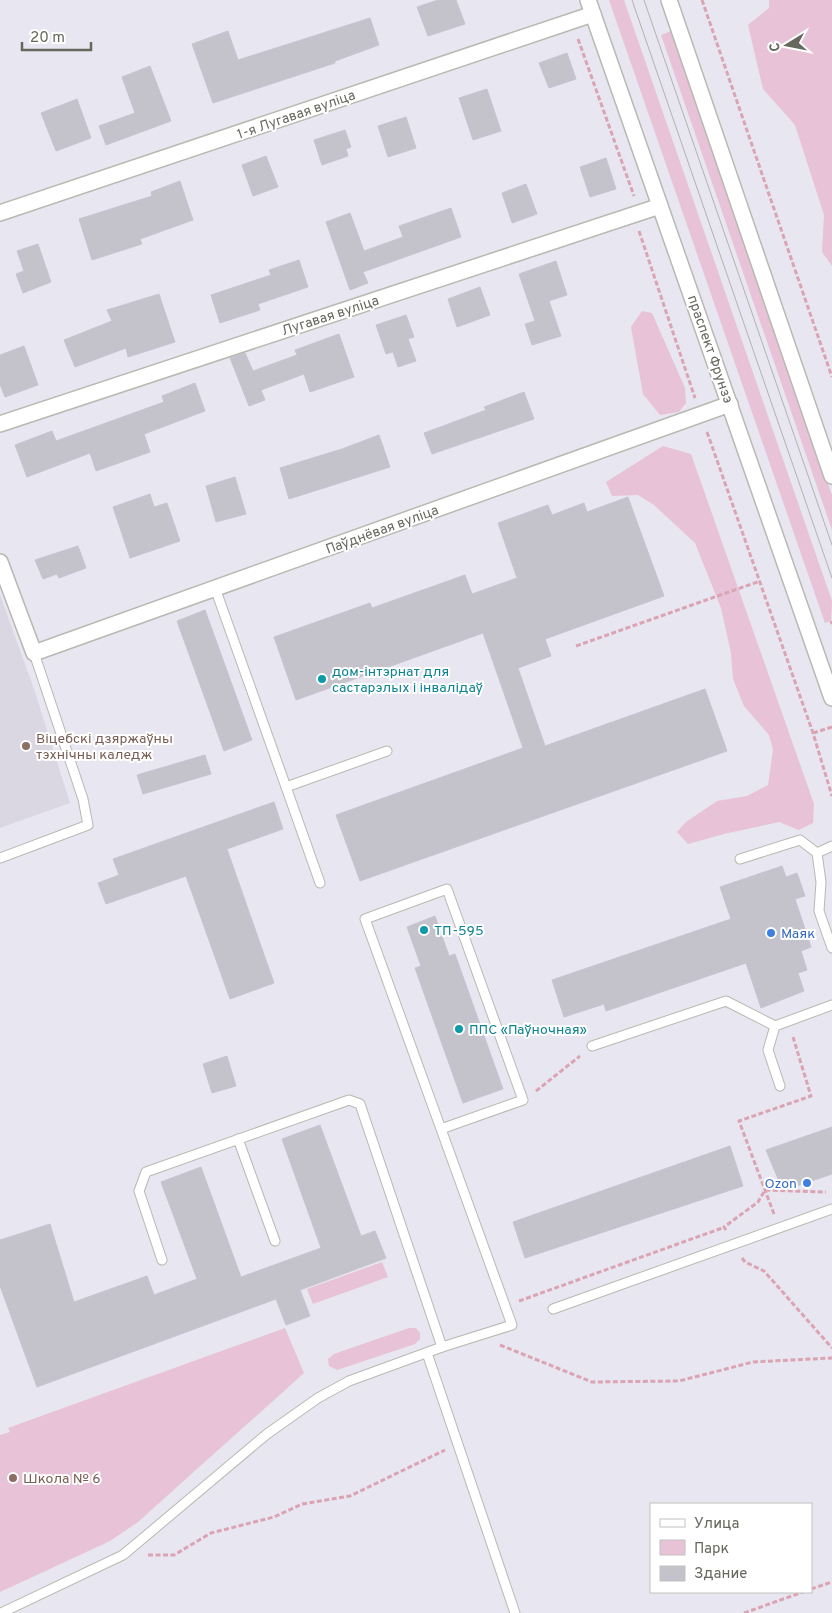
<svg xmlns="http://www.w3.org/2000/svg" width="832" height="1613" font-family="Overpass,sans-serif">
<rect width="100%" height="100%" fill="#e8e6f0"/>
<polygon fill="#dad7e2" points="0,595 34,689 70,803 0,828"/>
<g fill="#e8c2d6">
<polygon points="609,0 624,0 832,601 831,621 825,623"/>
<polygon points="769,0 832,0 832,266 822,252 824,215 795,125 763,89 748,25 769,8"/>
<polygon points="671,31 832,495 832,530 661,35"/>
<polygon points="642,311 652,313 685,388 686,403 679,412 660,415 643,394 631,327"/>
<polygon points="663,446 691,454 814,804 813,823 799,830 779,822 724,834 688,844 677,832 686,822 717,801 747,796 768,785 773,750 769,735 744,706 733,679 731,653 721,608 695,543 654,505 638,495 612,496 606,482"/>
<polygon points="382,1262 388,1277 313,1304 307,1289"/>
<polygon points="285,1328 304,1373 138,1522 110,1541 0,1592 0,1435 10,1432 8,1428"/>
<polygon points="409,1328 416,1328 420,1333 420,1339 415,1344 337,1370 329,1366 328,1359 334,1354"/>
</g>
<g fill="#c4c2cb" stroke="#c6c4d5">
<polygon points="438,0 456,0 465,24 428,36 417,7"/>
<polygon points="370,18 379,45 335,61 335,63 213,103 192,44 228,31 238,60"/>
<polygon points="567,53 576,79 549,88 539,63"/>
<polygon points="150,66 171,121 106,145 99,126 135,113 122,77"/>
<polygon points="487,89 501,131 473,140 459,98"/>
<polygon points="77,99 91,138 56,151 41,113"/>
<polygon points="406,117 416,148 388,157 378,126"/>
<polygon points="345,130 351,147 346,149 348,156 322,165 314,140"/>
<polygon points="266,156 278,187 253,196 242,165"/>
<polygon points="606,158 616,189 590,197 580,167"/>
<polygon points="180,181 193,220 140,239 142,244 92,260 79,219 152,196 151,192"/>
<polygon points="526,184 537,214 512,223 502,193"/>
<polygon points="451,208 461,237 363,272 368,283 350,290 326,222 350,213 364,251 403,237 399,226"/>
<polygon points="38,244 51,282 23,293 16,274 24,271 17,251"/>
<polygon points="299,260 308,287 258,304 260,310 220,323 211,295 271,275 269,270"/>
<polygon points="556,261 567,295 549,301 561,336 532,345 525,324 535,321 519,274"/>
<polygon points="480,287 490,315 457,327 448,299"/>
<polygon points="159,294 175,342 128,357 126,348 75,367 64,340 112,321 107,310"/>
<polygon points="406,315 414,337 408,339 416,361 398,367 393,352 386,354 376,325"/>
<polygon points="339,334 354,377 310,392 304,374 261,390 265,400 249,406 230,358 245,353 253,371 297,355 295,350"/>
<polygon points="24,346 38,385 5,397 0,384 0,355"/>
<polygon points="195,383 205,411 144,434 150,452 96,471 90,453 27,477 15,445 52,431 56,441 164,402 162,396"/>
<polygon points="524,392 534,419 432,454 424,433 486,410 484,407"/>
<polygon points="379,435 390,467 289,499 280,468 342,449"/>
<polygon points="235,477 246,514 216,522 206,486"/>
<polygon points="150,494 154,507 167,503 180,541 130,558 113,507"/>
<polygon points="628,497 664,596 545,639 551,656 518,668 545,746 705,689 727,751 360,881 336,815 523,748 483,633 296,700 274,637 370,603 372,608 465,575 472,594 517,578 498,523 548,505 552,515 584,503 587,512"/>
<polygon points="78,546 86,568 59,578 57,574 43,579 35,560"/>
<polygon points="205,610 252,740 224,751 177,621"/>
<polygon points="205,755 211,774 143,794 137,775"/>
<polygon points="274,802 283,829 227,849 274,983 230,999 186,876 106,904 98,883 119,875 113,859"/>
<polygon points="782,866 786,877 797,873 805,896 795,899 811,947 801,951 807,970 798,973 804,991 761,1008 746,963 606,1011 604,1004 564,1017 552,980 731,919 720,887"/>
<polygon points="435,916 449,956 455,954 503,1089 463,1103 415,968 421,966 407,927"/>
<polygon points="227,1056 236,1086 212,1093 203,1064"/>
<polygon points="320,1125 361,1236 375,1231 386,1258 300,1290 310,1316 286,1325 276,1299 37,1387 0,1286 0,1240 50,1224 74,1302 147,1276 154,1295 197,1279 161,1182 201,1167 241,1277 321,1248 282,1139"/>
<polygon points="832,1127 832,1174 794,1187 781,1186 766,1150"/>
<polygon points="730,1146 743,1186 525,1258 513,1222"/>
</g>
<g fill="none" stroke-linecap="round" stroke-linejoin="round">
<defs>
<g id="service">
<polyline points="215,588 286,787 387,751"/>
<polyline points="286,787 320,883"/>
<polyline points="817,853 821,882 819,911 832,948"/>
<polyline points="0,858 88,825 83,799 34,653"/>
<polyline points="740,859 800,840 817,853 832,846"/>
<polyline points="592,1046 726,1001 775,1026"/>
<polyline points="780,1086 768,1050 775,1026 832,1005"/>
<polyline points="238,1139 275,1241"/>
<polyline points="162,1260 139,1191 146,1172 349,1100 360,1104 442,1347"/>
<polyline points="553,1309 832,1209"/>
<polyline points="427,1353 515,1613"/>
<polyline points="1,1613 123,1555 267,1434 318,1398 349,1381 442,1347 512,1325 441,1129 523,1100 447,889 365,919 441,1129"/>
</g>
<g id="minor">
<polyline points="0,213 593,14"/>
<polyline points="0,424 660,206"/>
<polyline points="0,562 34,653 730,404"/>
</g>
<g id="secondary">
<polyline points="588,0 832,698"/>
<polyline points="669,0 832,476"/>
</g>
</defs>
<use href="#service" stroke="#b8b9b1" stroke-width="11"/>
<use href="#minor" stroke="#b8b9b1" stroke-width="18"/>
<use href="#secondary" stroke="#b8b9b0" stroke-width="18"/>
<g stroke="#dba4b3" stroke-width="3" stroke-dasharray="5 2.5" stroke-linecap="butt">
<polyline points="702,0 832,377"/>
<polyline points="578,39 634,196"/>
<polyline points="639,231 695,398"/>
<polyline points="707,432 813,733 832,796"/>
<polyline points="831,621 832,624"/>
<polyline points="576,646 760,581"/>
<polyline points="813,733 832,727"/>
<polyline points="536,1091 580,1056"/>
<polyline points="774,1214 739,1121 811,1096 793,1037"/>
<polyline points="726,1230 724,1227 758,1202 765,1190 826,1192"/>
<polyline points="742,1258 745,1262 764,1271 832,1348"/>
<polyline points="519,1301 725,1227"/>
<polyline points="500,1345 592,1382 679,1381 753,1362 832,1358"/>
<polyline points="148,1555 174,1555 211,1533 274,1517 302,1504 350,1496 445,1450"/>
<polyline points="811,1589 832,1582"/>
<polyline points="744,1613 803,1592"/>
</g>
<use href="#service" stroke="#fff" stroke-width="9"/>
<use href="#minor" stroke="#fff" stroke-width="15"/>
<use href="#secondary" stroke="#fff" stroke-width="15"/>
<g stroke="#b2b2b0" stroke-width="1">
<polyline points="632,0 832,578"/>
<polyline points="644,0 832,545"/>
</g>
</g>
<g fill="#0f9aa8" stroke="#fff" stroke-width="2">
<circle cx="322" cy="679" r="5"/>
<circle cx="424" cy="930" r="5"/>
<circle cx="459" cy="1029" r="5"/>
</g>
<g fill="#8d6e63" stroke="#fff" stroke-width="2">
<circle cx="26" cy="746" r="5"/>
<circle cx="13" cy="1478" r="5"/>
</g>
<g fill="#3f7fe0" stroke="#fff" stroke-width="2">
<circle cx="771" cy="933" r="5"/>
<circle cx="807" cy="1183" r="5"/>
</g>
<g text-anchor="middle" stroke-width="4" stroke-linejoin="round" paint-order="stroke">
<g font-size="14" fill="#66675d" stroke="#fff">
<text transform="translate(296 114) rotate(-19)" y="5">1-я Лугавая вуліца</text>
<text transform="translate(330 315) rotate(-18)" y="5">Лугавая вуліца</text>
<text transform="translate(711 349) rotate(71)" y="5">праспект Фрунзэ</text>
<text transform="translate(382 529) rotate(-20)" y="5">Паўднёвая вуліца</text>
</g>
<g font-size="14" fill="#0d838f" stroke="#fff" text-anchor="start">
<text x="332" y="676">дом-інтэрнат для<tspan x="332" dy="16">састарэлых і інвалідаў</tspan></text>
<text x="434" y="935">ТП-595</text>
<text x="469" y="1034">ППС «Паўночная»</text>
</g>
<g font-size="14" fill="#785e54" stroke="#fff" text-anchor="start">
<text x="36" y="743">Віцебскі дзяржаўны<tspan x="36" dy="16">тэхнічны каледж</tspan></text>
<text x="23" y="1483">Школа № 6</text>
</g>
<g font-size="14" fill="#366cbe" stroke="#fff" text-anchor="start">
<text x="781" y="938">Маяк</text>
<text x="797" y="1188" text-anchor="end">Ozon</text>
</g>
</g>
<rect x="650" y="1503" width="162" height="90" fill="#ffffff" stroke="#c2c2be"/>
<rect x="660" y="1519" width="25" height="8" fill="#ffffff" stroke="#c2c2be"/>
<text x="694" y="1528" font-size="15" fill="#66675d">Улица</text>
<rect x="660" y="1540" width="25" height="15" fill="#e8c2d6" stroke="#c2c2be"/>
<text x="694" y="1553" font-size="15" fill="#66675d">Парк</text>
<rect x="660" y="1566" width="25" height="15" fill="#c4c2cb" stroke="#c2c2be"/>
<text x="694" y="1578" font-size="15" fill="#66675d">Здание</text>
<g transform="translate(787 45) rotate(260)" stroke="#ffffff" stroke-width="4" paint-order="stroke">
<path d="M0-4L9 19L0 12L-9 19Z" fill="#66675d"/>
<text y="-8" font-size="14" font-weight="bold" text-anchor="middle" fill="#66675d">С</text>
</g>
<path d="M22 42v8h69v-8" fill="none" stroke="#66675d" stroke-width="2.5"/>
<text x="30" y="42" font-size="15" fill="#66675d" stroke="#ffffff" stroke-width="4" paint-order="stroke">20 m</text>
</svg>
